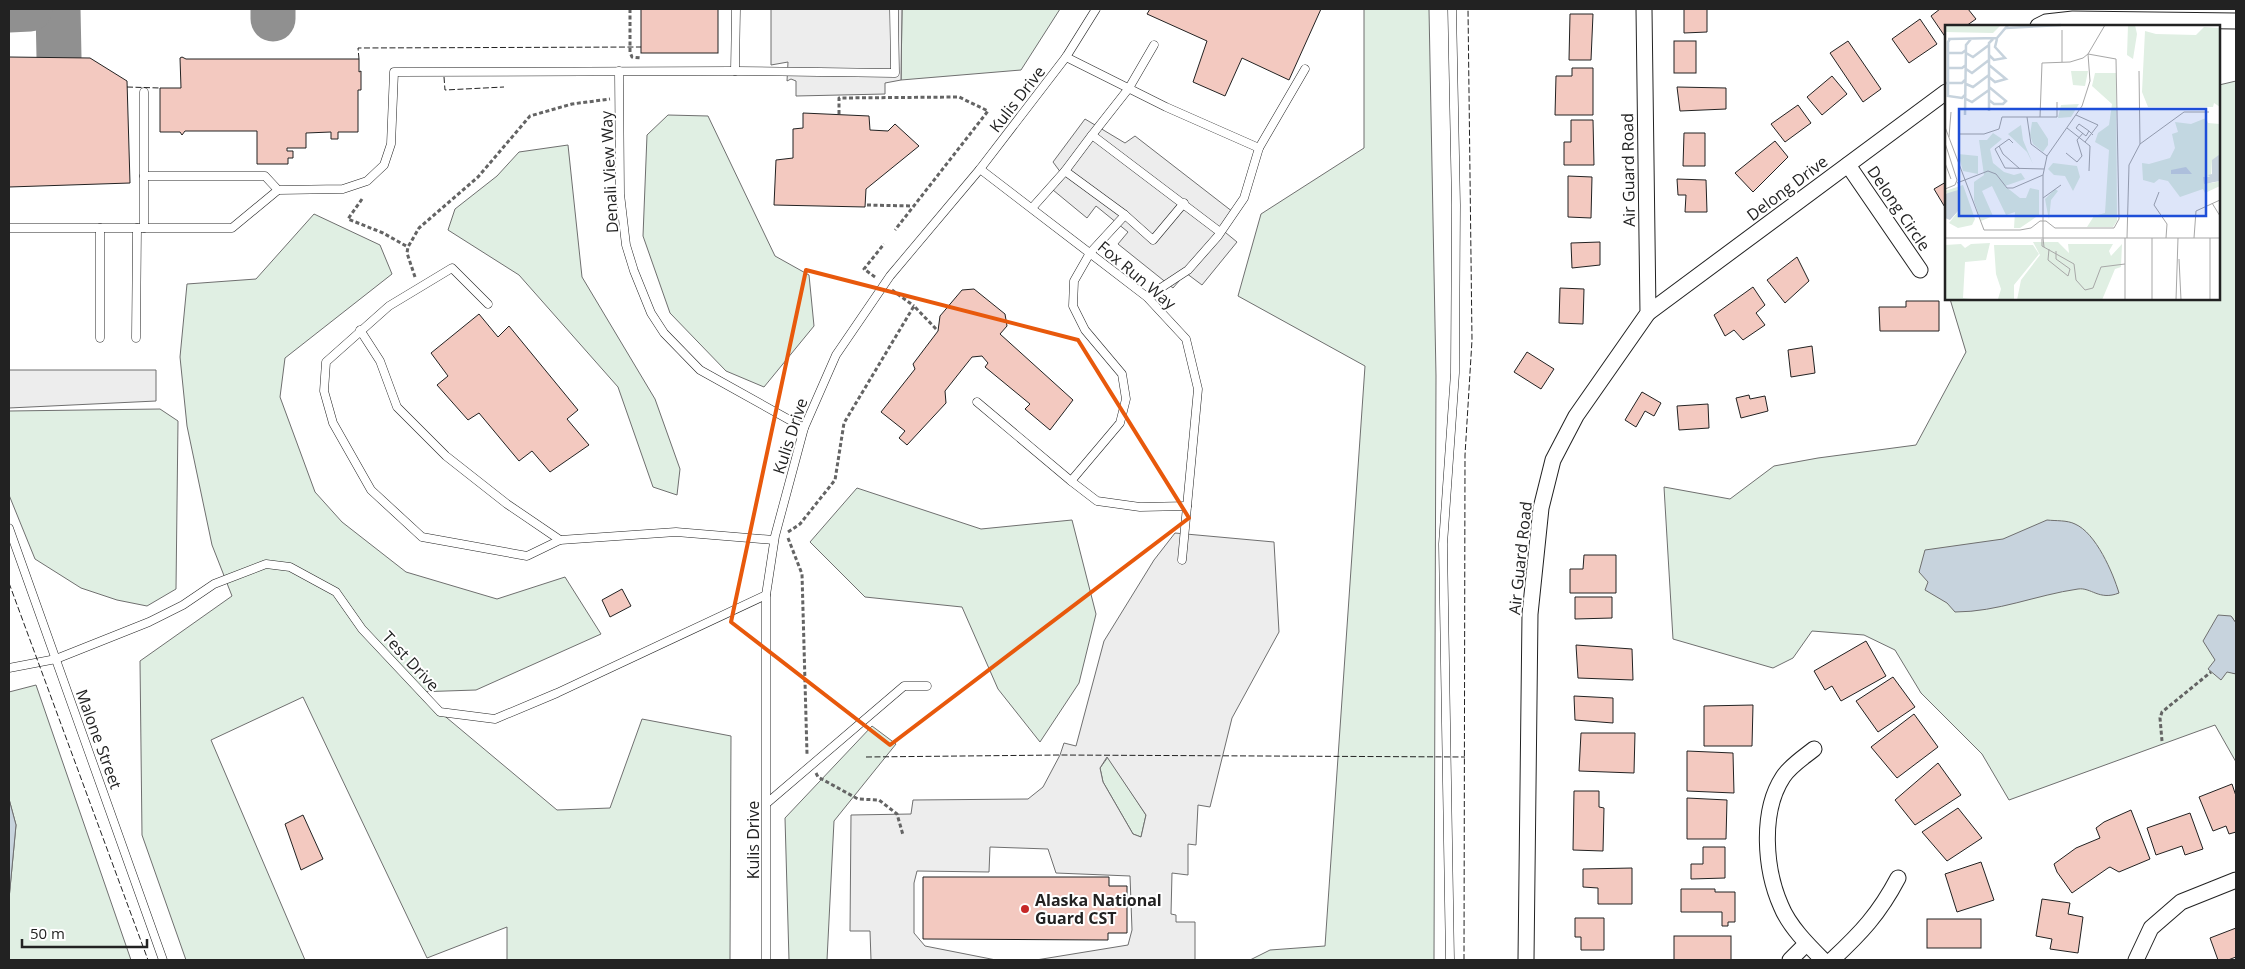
<svg xmlns="http://www.w3.org/2000/svg" width="2245" height="969" font-family="'Open Sans',sans-serif">
<rect width="100%" height="100%" fill="#fff"/>
<g fill="#e0efe3" stroke="#6f6f6f">
<polygon points="902,9 1060,9 1021,70 901,80"/>
<polygon points="1364,9 1429,9 1436,376 1434,960 1250,960 1270,950 1325,946 1365,366 1238,296 1261,214 1364,148"/>
<polygon points="2236,81 2236,623 2231,616 2214,658 2227,671 2236,674 2236,762 2215,725 2009,800 1982,754 1921,693 1895,650 1864,635 1812,631 1793,658 1773,668 1673,639 1664,487 1730,499 1774,466 1818,458 1916,445 1966,352 1950,299 2219,299 2219,85"/>
<polygon points="668,115 708,116 775,256 809,275 814,326 764,387 726,371 670,313 643,236 647,135"/>
<polygon points="568,145 582,277 655,399 680,469 677,495 653,487 618,387 519,275 448,230 455,209 497,176 519,152"/>
<polygon points="314,214 380,245 392,274 285,358 280,397 315,492 342,522 406,572 497,599 565,577 601,634 476,690 416,692 557,810 610,808 642,719 731,736 730,960 507,960 507,927 427,958 303,697 211,740 305,960 186,960 142,835 140,661 232,596 212,545 187,426 180,357 187,284 256,279"/>
<polygon points="160,409 178,421 176,589 147,606 117,600 81,588 35,559 9,495 9,411"/>
<polygon points="857,488 981,529 1072,520 1096,614 1079,683 1040,742 998,689 962,607 865,597 810,542"/>
<polygon points="36,685 131,960 9,960 9,899 16,825 9,799 9,692"/>
<polygon points="872,726 896,744 834,821 827,960 789,960 785,818"/>
<polygon points="1108,757 1146,815 1141,837 1133,834 1103,782 1100,768"/>
</g>
<g fill="#ededed" stroke="#6f6f6f" fill-rule="evenodd">
<polygon points="771,9 902,9 901,80 885,83 885,94 796,96 796,81 791,79 787,81 788,62 771,65"/>
<polygon points="1085,119 1125,143 1135,136 1233,212 1220,228 1237,242 1202,285 1186,273 1173,288 1118,244 1128,232 1096,206 1087,218 1053,190 1064,177 1053,162"/>
<polygon points="9,370 156,370 156,401 9,408"/>
<path d="M 1175,533 L 1274,542 L 1279,632 L 1232,718 L 1210,807 L 1198,805 L 1196,845 L 1188,844 L 1188,875 L 1172,873 L 1171,914 L 1176,915 L 1176,922 L 1195,922 L 1195,960 L 1036,960 L 1128,945 L 1132,930 L 1130,876 L 1056,873 L 1048,849 L 990,847 L 989,872 L 917,871 L 914,883 L 914,933 L 925,946 L 996,960 L 871,960 L 870,931 L 850,931 L 851,815 L 911,814 L 913,800 L 1028,799 L 1043,787 L 1060,755 L 1064,743 L 1076,746 L 1104,641 L 1154,560 ZM 1107,757 L 1146,815 L 1141,837 L 1133,834 L 1103,782 L 1100,768 Z"/>
</g>
<g fill="#c7d3dd" stroke="#6f6f6f">
<path d="M 2047,520 C 2056,521 2067,520 2075,524 C 2096,533 2113,573 2119,593 C 2099,601 2091,587 2078,589 C 2036,595 1998,612 1955,612 L 1947,603 L 1925,590 L 1928,582 L 1919,572 L 1925,550 L 2003,539 Z"/>
<polygon points="2218,615 2231,616 2236,623 2236,674 2227,672 2221,680 2208,669 2215,660 2203,641"/>
<polygon points="9,799 16,825 9,899"/>
</g>
<g fill="none" stroke-linecap="round" stroke-linejoin="round">
<g stroke="#909090" stroke-width="45">
<polyline points="58,9 59,57"/>
<polyline points="273,9 273,19"/>
<polyline points="9,10 30,9"/>
</g>
</g>
<g fill="#f3c9c0" stroke="#222">
<rect x="641" y="9" width="77" height="44"/>
<polygon points="1150,9 1321,9 1289,80 1242,58 1225,96 1193,82 1207,41 1147,14"/>
<polygon points="1684,9 1707,9 1707,32 1684,33"/>
<polygon points="1940,9 1968,9 1976,19 1966,26 1946,26 1946,38 1931,16"/>
<polygon points="1570,14 1593,14 1591,60 1569,60"/>
<polygon points="1920,19 1937,44 1909,63 1892,39"/>
<rect x="1674" y="41" width="22" height="32"/>
<polygon points="1848,41 1881,89 1863,102 1830,53"/>
<polygon points="9,57 90,58 127,81 130,183 9,187"/>
<polygon points="182,57 186,59 359,59 359,72 361,71 361,90 358,90 358,132 338,132 338,139 331,139 331,132 306,133 306,148 287,148 287,151 293,151 293,158 288,158 288,164 257,164 257,131 185,131 182,135 180,132 160,132 160,88 181,88 180,58"/>
<polygon points="1572,68 1593,68 1593,115 1555,115 1556,76 1572,76"/>
<polygon points="1832,76 1847,94 1822,115 1807,97"/>
<polygon points="1677,87 1726,88 1726,109 1680,111"/>
<polygon points="1798,105 1811,123 1785,142 1771,124"/>
<polygon points="803,113 869,116 870,130 888,131 895,124 919,146 866,189 865,207 774,205 776,160 793,158 793,129 803,128"/>
<polygon points="1571,120 1593,120 1594,165 1564,165 1564,142 1571,142"/>
<polygon points="1684,133 1705,133 1705,166 1683,166"/>
<polygon points="1775,141 1788,157 1753,192 1735,173"/>
<polygon points="1568,176 1592,177 1591,218 1568,217"/>
<polygon points="1677,179 1706,180 1707,212 1685,212 1686,195 1678,195"/>
<polygon points="1946,182 1946,209 1934,189"/>
<polygon points="1600,242 1600,265 1572,268 1571,243"/>
<polygon points="1797,257 1809,281 1785,303 1767,280"/>
<polygon points="1753,287 1765,305 1756,313 1765,325 1743,340 1734,330 1725,336 1714,315"/>
<polygon points="1560,288 1584,289 1583,324 1559,323"/>
<polygon points="974,289 1005,314 1007,326 1000,334 1073,400 1050,430 1025,409 1030,404 985,367 988,363 982,356 972,357 945,391 946,403 907,445 899,438 905,431 881,412 915,369 913,364 938,331 940,316 962,290"/>
<polygon points="1906,301 1939,301 1939,331 1880,331 1879,307 1906,307"/>
<polygon points="479,314 498,337 509,326 578,410 567,419 589,445 550,472 532,451 519,461 479,413 468,420 437,385 448,376 431,353"/>
<polygon points="1812,346 1815,373 1791,377 1788,350"/>
<polygon points="1527,352 1554,369 1541,389 1514,372"/>
<polygon points="1642,392 1661,403 1654,416 1645,411 1636,427 1625,420"/>
<polygon points="1749,395 1750,399 1765,396 1768,411 1741,418 1736,398"/>
<polygon points="1708,404 1709,428 1679,430 1677,406"/>
<polygon points="1584,555 1616,555 1616,593 1570,593 1570,569 1583,569"/>
<polygon points="622,589 631,606 610,617 602,600"/>
<polygon points="1575,597 1612,597 1612,618 1575,619"/>
<polygon points="1866,641 1886,676 1841,701 1832,686 1825,690 1814,671"/>
<polygon points="1576,645 1632,649 1633,680 1578,678"/>
<polygon points="1893,677 1915,707 1878,732 1856,701"/>
<polygon points="1574,696 1613,698 1613,723 1575,720"/>
<polygon points="1753,705 1752,746 1704,746 1704,706"/>
<polygon points="1914,714 1938,747 1897,778 1871,747"/>
<polygon points="1581,733 1635,733 1634,773 1579,771"/>
<polygon points="1687,751 1733,753 1734,793 1687,791"/>
<polygon points="1938,763 1961,795 1915,825 1895,800"/>
<polygon points="2232,784 2236,796 2236,832 2229,834 2226,826 2213,831 2199,797"/>
<polygon points="1574,791 1599,791 1599,807 1604,808 1603,851 1573,850"/>
<polygon points="1687,798 1727,800 1726,839 1687,839"/>
<polygon points="1958,808 1982,838 1947,861 1922,832"/>
<polygon points="2131,810 2150,859 2119,872 2110,867 2108,868 2072,893 2057,872 2054,864 2076,848 2100,838 2096,828 2104,822"/>
<polygon points="2190,813 2203,849 2185,855 2182,846 2156,855 2147,828"/>
<polygon points="303,815 323,859 301,870 285,824"/>
<polygon points="1703,847 1725,847 1725,878 1691,879 1691,864 1703,864"/>
<polygon points="1981,862 1994,900 1957,912 1945,874"/>
<polygon points="1632,868 1632,904 1598,904 1598,888 1583,887 1583,869"/>
<polygon points="923,877 1109,877 1109,886 1127,886 1127,933 1108,933 1108,940 923,939"/>
<polygon points="1681,889 1715,889 1715,892 1735,892 1735,922 1728,922 1728,926 1722,926 1722,912 1681,912"/>
<polygon points="2042,899 2070,903 2068,914 2083,917 2078,953 2050,949 2052,939 2036,936"/>
<polygon points="1575,918 1604,918 1604,950 1581,950 1581,937 1575,937"/>
<rect x="1927" y="919" width="54" height="29"/>
<polygon points="2236,928 2236,957 2228,960 2218,960 2210,938"/>
<rect x="1674" y="936" width="57" height="24"/>
</g>
<g fill="none" stroke-linecap="round" stroke-linejoin="round">
<defs>
<g id="service">
<polyline points="1066,57 1166,107 1259,148 1244,198 1218,236 1188,270 1147,297"/>
<polyline points="619,71 620,194 626,245 634,271 651,313 664,333 700,370 804,428"/>
<polyline points="735,71 736,9"/>
<polyline points="144,92 144,228"/>
<polyline points="1092,135 1129,88 1154,45"/>
<polyline points="1259,148 1305,69"/>
<polyline points="980,169 1147,297 1186,339 1198,389 1182,560"/>
<polyline points="144,176 265,176 278,190"/>
<polyline points="1184,203 1153,240 1125,215 1065,171 1092,135 1220,232"/>
<polyline points="1032,208 1065,171"/>
<polyline points="9,228 232,228 278,190 343,189 367,181 384,165 391,144 394,72 735,71 895,73 894,9"/>
<polyline points="100,228 100,338"/>
<polyline points="488,304 452,268 389,306 326,362 324,391 333,423 371,490 422,537 527,556 560,540 676,532 774,540"/>
<polyline points="360,330 380,361 397,407 446,456 507,504 560,540"/>
<polyline points="136,338 137,228"/>
<polyline points="977,402 1071,481 1120,423 1126,399 1122,374 1085,330 1073,306 1074,281 1090,253 1125,215"/>
<polyline points="1071,481 1097,501 1140,507 1187,506"/>
<polyline points="9,528 163,960"/>
<polyline points="9,668 56,659 149,622 183,605 214,584 266,564 290,567 336,592 362,629 440,712 495,719 557,693 766,595"/>
<polyline points="767,803 904,686 927,686"/>
<polyline points="766,960 766,595 775,536 804,428 836,355 890,276 980,169 1066,57 1096,9"/>
<polyline points="1450,960 1443,544 1455,373 1456,205 1452,9"/>
</g>
<g id="minor">
<polyline points="2038,26 2046,22 2073,19 2236,21"/>
<polyline points="1848,165 1920,270"/>
<polyline points="1648,313 1946,92"/>
<path d="M 1814,749 C 1804,757 1790,766 1783,777 C 1760,812 1765,870 1781,906 C 1789,926 1808,945 1823,960"/>
<polyline points="1526,960 1530,614 1541,508 1553,460 1576,416 1648,313 1644,9"/>
<polyline points="1790,960 1806,944"/>
<path d="M 1832,960 C 1861,933 1879,914 1898,878"/>
<polyline points="2136,960 2151,928 2181,902 2236,880"/>
</g>
</defs>
<use href="#service" stroke="#222" stroke-width="9"/>
<use href="#minor" stroke="#222" stroke-width="17"/>
<g stroke="#646464" stroke-width="3" stroke-dasharray="4 2.5" stroke-linecap="butt">
<polyline points="630,9 630,52 632,57 641,58"/>
<polyline points="839,114 839,98 959,97 988,111 895,230"/>
<polyline points="362,199 348,219 383,233 408,247"/>
<polyline points="867,205 912,206"/>
<polyline points="415,277 407,253 408,247 419,228 478,177 530,116 572,104 610,99"/>
<polyline points="875,277 864,269 884,244"/>
<polyline points="892,290 914,306"/>
<polyline points="788,532 800,524 835,480 844,423 914,306 938,331"/>
<polyline points="788,538 802,574 807,754"/>
<polyline points="2162,741 2160,718 2162,712 2211,672"/>
<polyline points="816,773 818,777 858,799 879,800 897,814 903,835"/>
</g>
<use href="#service" stroke="#fff" stroke-width="8"/>
<use href="#minor" stroke="#fff" stroke-width="15"/>
<g stroke="#222" stroke-width="1" stroke-dasharray="6 2.5" stroke-linecap="butt">
<polyline points="359,59 358,48 641,47"/>
<polyline points="444,77 445,90 504,87"/>
<polyline points="127,87 160,88"/>
<polyline points="9,583 148,960"/>
<polyline points="866,757 1060,755 1465,757"/>
<polyline points="1464,960 1465,455 1472,340 1468,9"/>
</g>
</g>
<path fill="none" stroke="#e8590c" stroke-width="4" stroke-linejoin="round" d="M 806,270 L 1078,340 L 1189,518 L 890,745 L 731,622 Z"/>
<circle fill="#c62828" stroke="#fff" stroke-width="2" cx="1025" cy="909" r="5"/>
<g text-anchor="middle" stroke-width="4" stroke-linejoin="round" paint-order="stroke">
<g font-size="16" fill="#222" stroke="#fff">
<text transform="translate(1017 99) rotate(-52)" y="6">Kulis Drive</text>
<text transform="translate(1628 170) rotate(-91)" y="6">Air Guard Road</text>
<text transform="translate(609 172) rotate(-93)" y="6">Denali View Way</text>
<text transform="translate(1787 188) rotate(-37)" y="6">Delong Drive</text>
<text transform="translate(1899 208) rotate(56)" y="6">Delong Circle</text>
<text transform="translate(1137 275) rotate(40)" y="6">Fox Run Way</text>
<text transform="translate(790 436) rotate(-72)" y="6">Kulis Drive</text>
<text transform="translate(1520 558) rotate(-84)" y="6">Air Guard Road</text>
<text transform="translate(411 661) rotate(47)" y="6">Test Drive</text>
<text transform="translate(99 739) rotate(70)" y="6">Malone Street</text>
<text transform="translate(753 840) rotate(-90)" y="6">Kulis Drive</text>
</g>
<g font-size="16" font-weight="bold" fill="#222" stroke="#fff" text-anchor="start">
<text x="1035" y="906">Alaska National<tspan x="1035" dy="18">Guard CST</tspan></text>
</g>
</g>
<g transform="translate(1945 25)">
<rect width="275" height="275" fill="#fff"/>
<path d="M 0,0 L 56,0 L 48,8 L 0,7 ZM 183,0 L 190,0 L 192,9 L 188,34 L 182,30 ZM 259,2 L 275,3 L 275,82 L 269,78 L 268,82 L 203,82 L 197,67 L 200,6 L 211,9 L 251,10 ZM 126,46 L 143,46 L 140,61 L 128,60 ZM 150,48 L 171,48 L 172,196 L 168,202 L 142,202 L 149,191 L 160,188 L 164,125 L 150,117 L 153,108 L 164,100 L 167,79 L 147,61 ZM 134,79 L 126,92 L 113,93 L 116,80 ZM 261,93 L 263,98 L 275,99 L 275,129 L 267,136 L 266,152 L 258,152 L 267,158 L 275,156 L 275,161 L 260,168 L 258,164 L 235,172 L 223,156 L 214,154 L 209,158 L 198,155 L 197,138 L 204,139 L 225,133 L 230,123 L 227,109 L 233,107 L 230,97 L 246,99 ZM 87,97 L 92,97 L 103,114 L 103,120 L 98,127 L 88,119 L 85,110 ZM 76,100 L 78,115 L 88,139 L 82,127 L 63,109 ZM 48,108 L 57,114 L 45,124 L 48,138 L 59,147 L 69,150 L 76,148 L 80,154 L 60,161 L 75,173 L 81,173 L 85,163 L 94,165 L 94,190 L 75,203 L 69,203 L 70,187 L 61,190 L 47,161 L 37,166 L 48,191 L 36,196 L 29,176 L 29,157 L 39,150 L 34,115 L 42,115 ZM 13,129 L 33,131 L 33,149 L 18,146 ZM 108,138 L 132,141 L 135,152 L 128,166 L 120,151 L 109,150 L 103,144 ZM 18,160 L 30,194 L 27,200 L 13,203 L 4,198 L 15,184 L 0,166 ZM 110,164 L 113,166 L 106,175 L 104,195 L 100,174 ZM 88,217 L 113,217 L 124,228 L 123,219 L 168,219 L 164,226 L 166,231 L 177,219 L 176,242 L 170,244 L 157,275 L 72,275 L 76,255 L 95,230 ZM 45,218 L 41,235 L 20,237 L 18,273 L 36,275 L 0,275 L 0,220 L 16,219 L 20,223 L 26,219 ZM 49,220 L 88,220 L 94,229 L 69,260 L 69,275 L 48,275 L 53,274 L 56,264 L 51,249 Z" fill="#e0efe3"/>
<path d="M 275,129 L 275,156 L 259,159 L 258,152 L 265,152 L 263,150 L 267,149 L 267,135 ZM 241,142 L 247,149 L 226,149 L 226,145 ZM 13,165 L 15,184 L 5,195 L 0,193 L 0,169 Z" fill="#c7d3dd"/>
<path fill="none" stroke="#c7d3dd" stroke-width="2.5" d="M 61,3 L 116,0M 3,14 L 52,13 L 63,0M 5,14 L 3,17 L 3,71 L 17,73 L 21,69M 2,28 L 17,28 L 21,25M 21,28 L 28,32 L 44,20M 44,30 L 49,35 L 60,33 L 50,22 L 52,14M 44,40 L 61,54 L 50,57 L 44,52M 2,43 L 17,43 L 21,40M 21,44 L 27,48 L 44,35M 1,58 L 17,58 L 21,54M 21,59 L 28,62 L 44,50M 44,62 L 61,76 L 58,79 L 49,79 L 44,75M 21,74 L 27,77 L 44,65M 44,86 L 44,18 L 48,14M 20,90 L 21,20 L 26,14"/>
<path fill="none" stroke="#a7a7a7" stroke-width="1" d="M 117,5 L 117,37M 131,90 L 153,100 L 140,117M 82,92 L 86,119 L 102,131M 95,92 L 97,38 L 125,37 L 138,33 L 143,29 L 160,0M 0,102 L 39,205 L 75,205 L 86,203 L 95,196 L 101,196 L 110,203 L 169,203 L 174,194 L 171,34 L 143,29 L 145,56 L 137,81 L 102,131 L 98,150 L 98,213 L 99,222M 122,103 L 145,121 L 144,146M 144,106 L 141,111 L 131,103 L 134,99 L 144,106 L 148,110M 13,109 L 39,109 L 54,104 L 57,92 L 112,92 L 112,77M 4,112 L 6,87M 0,118 L 12,155 L 10,160 L 0,164M 68,118 L 64,114 L 50,124 L 60,143 L 99,144M 195,119 L 239,87 L 264,87M 54,121 L 58,129 L 75,144M 121,128 L 132,137 L 137,131 L 132,115 L 138,108M 0,138 L 6,154M 12,158 L 43,146 L 51,149 L 62,163 L 68,163 L 98,150M 214,167 L 209,180 L 222,199 L 221,213M 98,173 L 116,160M 267,178 L 275,191M 0,213 L 275,213M 180,213 L 180,275M 182,213 L 184,140 L 195,119 L 194,46M 249,213 L 251,186 L 275,175M 97,214 L 97,221 L 129,239 L 131,255 L 140,265 L 148,263 L 156,242 L 180,239M 104,224 L 103,235 L 123,251 L 125,244 L 111,234 L 111,226M 234,234 L 236,275M 207,275 L 207,213M 231,275 L 233,213M 265,275 L 265,213"/>
<path fill="#1d4ed8" fill-opacity="0.15" stroke="#1d4ed8" stroke-width="2.5" d="M 14,84 L 261,84 L 261,191 L 14,191 Z"/>
<rect width="275" height="275" fill="none" stroke="#222" stroke-width="2.5"/>
</g>
<rect width="2245" height="969" fill="none" stroke="#222222" stroke-width="20"/>
<path d="M22 939v8h125v-8" fill="none" stroke="#222222" stroke-width="2.5"/>
<text x="30" y="939" font-size="15" fill="#222222" stroke="#ffffff" stroke-width="4" paint-order="stroke">50 m</text>
</svg>
